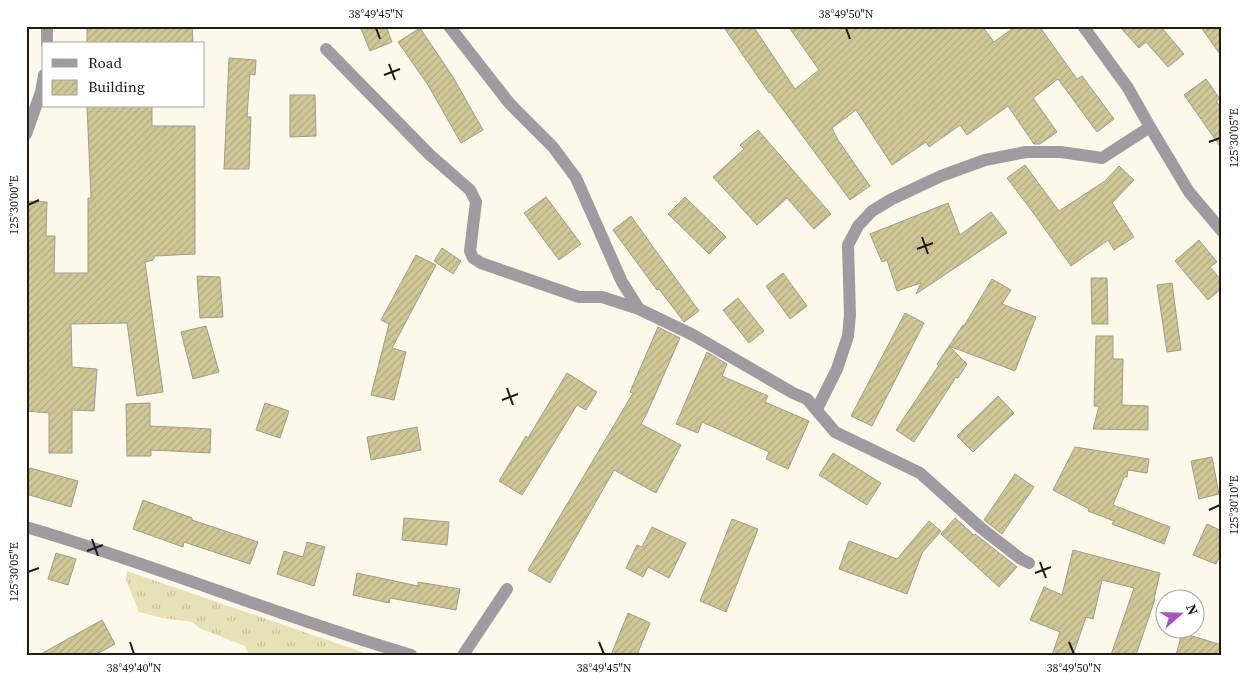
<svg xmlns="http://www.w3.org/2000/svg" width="1248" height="681" font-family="'Source Serif 4',serif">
<defs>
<pattern id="grass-tufts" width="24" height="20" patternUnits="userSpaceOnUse" patternTransform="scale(1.25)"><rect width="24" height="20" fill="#e7e1b7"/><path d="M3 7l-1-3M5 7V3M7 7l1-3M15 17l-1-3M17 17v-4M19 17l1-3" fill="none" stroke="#c6c09d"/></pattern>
<pattern id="building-hatch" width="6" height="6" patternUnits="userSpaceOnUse" patternTransform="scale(1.25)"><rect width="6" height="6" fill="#cfc795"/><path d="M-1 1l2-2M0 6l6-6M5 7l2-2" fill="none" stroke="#b1aa80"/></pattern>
</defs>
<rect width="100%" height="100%" fill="#fcf9ea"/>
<polygon fill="url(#grass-tufts)" points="127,571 371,655 249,655 245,646 201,629 192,622 162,618 139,612 126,580"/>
<g fill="url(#building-hatch)" stroke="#9f9d8f">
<polygon points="87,26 192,26 193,44 87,44"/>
<polygon points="360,26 386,26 392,42 370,51"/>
<polygon points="723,26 753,26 795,89 819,70 788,26 982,26 994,42 1016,26 1039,26 1077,79 1082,76 1114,119 1097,132 1058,79 1033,98 1057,132 1040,144 1034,144 1008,106 967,135 960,125 929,147 926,142 892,165 856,110 832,128 838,140 870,186 850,200 770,92 769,93"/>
<polygon points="1119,26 1164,26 1162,28 1184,54 1168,67 1146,42 1139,48"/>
<polygon points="1200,26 1222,26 1222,57"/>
<polygon points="420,28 453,77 483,130 461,143 428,85 398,42"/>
<polygon points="229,58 256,60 255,75 250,74 247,117 251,117 249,169 224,169"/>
<polygon points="1206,79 1220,99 1216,101 1222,110 1222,149 1184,95"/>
<polygon points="290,95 315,95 316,136 290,137"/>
<polygon points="87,106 152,106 152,126 195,126 195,254 155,256 153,260 145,262 163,392 137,396 127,323 71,324 72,367 97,369 94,411 72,410 72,453 49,453 49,413 26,411 26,201 47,202 46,236 55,236 54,273 88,273 88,198 91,198"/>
<polygon points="758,130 831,214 814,229 787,198 757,225 713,177 744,149 740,145"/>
<polygon points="1025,165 1059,211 1105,181 1119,166 1134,180 1112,203 1134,237 1114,250 1108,240 1071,266 1035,215 1007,178"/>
<polygon points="546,197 581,244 559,260 524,213"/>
<polygon points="685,197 726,237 709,254 668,214"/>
<polygon points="948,203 960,235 991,212 1007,233 916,294 921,283 897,291 887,260 882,262 870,234"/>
<polygon points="631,216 699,311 684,322 659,289 657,290 613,230"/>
<polygon points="1199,240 1217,262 1210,267 1222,281 1222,288 1208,300 1175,261"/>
<polygon points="442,248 461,261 453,274 434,261"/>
<polygon points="416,255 436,265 392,348 406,352 394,400 371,395 389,324 381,320"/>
<polygon points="783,273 807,306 790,319 766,286"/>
<polygon points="197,276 220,277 223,317 200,318"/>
<polygon points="1091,278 1107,278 1108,324 1092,324"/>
<polygon points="992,279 1011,290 1002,304 1036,317 1015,371 949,346 967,364 958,378 956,377 914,442 896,430 939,365 937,364 963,325 964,326"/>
<polygon points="1172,283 1181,350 1167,352 1157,285"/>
<polygon points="738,298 764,331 749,343 723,310"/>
<polygon points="905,313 924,323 872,426 851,416"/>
<polygon points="206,326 219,372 193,379 181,332"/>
<polygon points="658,327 680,338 647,413 641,424 681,445 656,493 614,470 550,583 528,570 633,393 630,392"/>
<polygon points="1096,336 1113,336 1113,359 1123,359 1122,405 1148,406 1148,430 1093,429 1099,406 1094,406"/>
<polygon points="707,352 727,364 722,376 768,396 765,402 809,421 788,469 766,459 769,452 702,422 698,433 676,424"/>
<polygon points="567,373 597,392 586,410 577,405 522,495 499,481 526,436 528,438"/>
<polygon points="998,396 1014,413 973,452 957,436"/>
<polygon points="150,403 150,426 211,429 210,453 151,450 151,456 127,456 126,404"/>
<polygon points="265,403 289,411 280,438 256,430"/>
<polygon points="417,427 421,450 371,460 367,437"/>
<polygon points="1075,447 1149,459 1147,473 1128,470 1127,477 1124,477 1113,505 1170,527 1164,544 1112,524 1114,521 1088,511 1089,509 1053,490"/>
<polygon points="833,453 881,483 867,505 819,475"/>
<polygon points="1212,457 1219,494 1199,499 1191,461"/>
<polygon points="30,468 78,481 71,507 26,494 26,481"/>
<polygon points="1015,474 1034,487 1002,534 984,520"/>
<polygon points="143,500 192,518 192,520 258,542 250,564 184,542 183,547 133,529"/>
<polygon points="404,518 449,522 447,545 402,540"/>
<polygon points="955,518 974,535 975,534 1017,567 999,587 941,534"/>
<polygon points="732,519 758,529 726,612 700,601"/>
<polygon points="929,521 941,531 922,553 907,594 839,569 849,541 897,559"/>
<polygon points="1207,524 1222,531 1222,552 1216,564 1193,555"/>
<polygon points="652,527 686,543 669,578 648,567 643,577 626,568 637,545 642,547"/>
<polygon points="307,542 325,547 314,586 277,574 284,551 303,557"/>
<polygon points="1073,550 1160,573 1154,599 1155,599 1136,655 1111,655 1134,588 1102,580 1093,619 1086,617 1073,655 1052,655 1060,632 1030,620 1044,587 1062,595"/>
<polygon points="56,553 76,559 68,585 48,579"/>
<polygon points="357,573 418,586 418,582 460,589 456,610 390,598 389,603 353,595"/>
<polygon points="628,613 650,623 637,655 611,655"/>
<polygon points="102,620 115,644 95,655 39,655"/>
<polygon points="1182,633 1222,645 1222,655 1176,655"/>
</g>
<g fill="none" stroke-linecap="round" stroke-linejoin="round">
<g stroke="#9f9ba1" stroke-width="12">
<polyline points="449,26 510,104 553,147 576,178 622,282 639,309 693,335 793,393 807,399 835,432 920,473 981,528 1021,559 1029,563"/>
<polyline points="1083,26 1128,88 1150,127 1189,192 1222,231"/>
<polyline points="47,44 47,26"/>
<polyline points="326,49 430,155 470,190 476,202 470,251 473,258 481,263 579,297 602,297 639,309"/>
<polyline points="26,134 41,92 44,75"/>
<polyline points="817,409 837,369 848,336 850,315 848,245 858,226 872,211 892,199 941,176 985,160 1026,152 1061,152 1102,158 1150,127"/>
<path d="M 26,527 C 156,565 281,617 411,655"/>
<polyline points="463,655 507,589"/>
</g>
</g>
<path fill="none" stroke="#1d1c16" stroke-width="2" d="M 376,28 L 380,39M 846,28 L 850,39M 389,64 L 395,80M 384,75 L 400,69M 1209,142 L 1220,138M 28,205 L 39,200M 922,237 L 928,254M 917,249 L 933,243M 507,388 L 513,405M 502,400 L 518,394M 1209,510 L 1220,505M 92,539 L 98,556M 87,551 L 103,545M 1040,562 L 1046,578M 28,572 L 39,568M 1035,573 L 1051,567M 130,642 L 134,654M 599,642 L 604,654M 1069,642 L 1074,654"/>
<rect width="1248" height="681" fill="none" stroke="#ffffff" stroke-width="55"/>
<rect x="42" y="42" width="162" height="65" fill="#ffffff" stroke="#a5a4a2"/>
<rect x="52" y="59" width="25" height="8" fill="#9f9ba1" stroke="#a5a4a2"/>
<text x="88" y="68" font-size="15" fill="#1d1c16">Road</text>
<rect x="52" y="80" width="25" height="15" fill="url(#building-hatch)" stroke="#a5a4a2"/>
<text x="88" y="92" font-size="15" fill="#1d1c16">Building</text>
<g transform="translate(1180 614) rotate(70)"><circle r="24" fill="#ffffff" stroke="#a5a4a2"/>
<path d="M0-4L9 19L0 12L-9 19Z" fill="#a853c1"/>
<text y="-8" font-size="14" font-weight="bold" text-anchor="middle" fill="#1d1c16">N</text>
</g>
<rect x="28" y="28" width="1192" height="626" fill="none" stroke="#1d1c16" stroke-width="2"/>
<g font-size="12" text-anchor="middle" fill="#1d1c16">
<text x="376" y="18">38°49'45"N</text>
<text x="846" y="18">38°49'50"N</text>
<text transform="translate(1234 138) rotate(-90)" y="4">125°30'05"E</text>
<text transform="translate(14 205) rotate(-90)" y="4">125°30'00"E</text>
<text transform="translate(1234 505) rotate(-90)" y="4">125°30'10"E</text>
<text transform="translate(14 572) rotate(-90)" y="4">125°30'05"E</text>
<text x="134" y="672">38°49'40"N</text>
<text x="604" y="672">38°49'45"N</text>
<text x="1074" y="672">38°49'50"N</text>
</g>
</svg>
